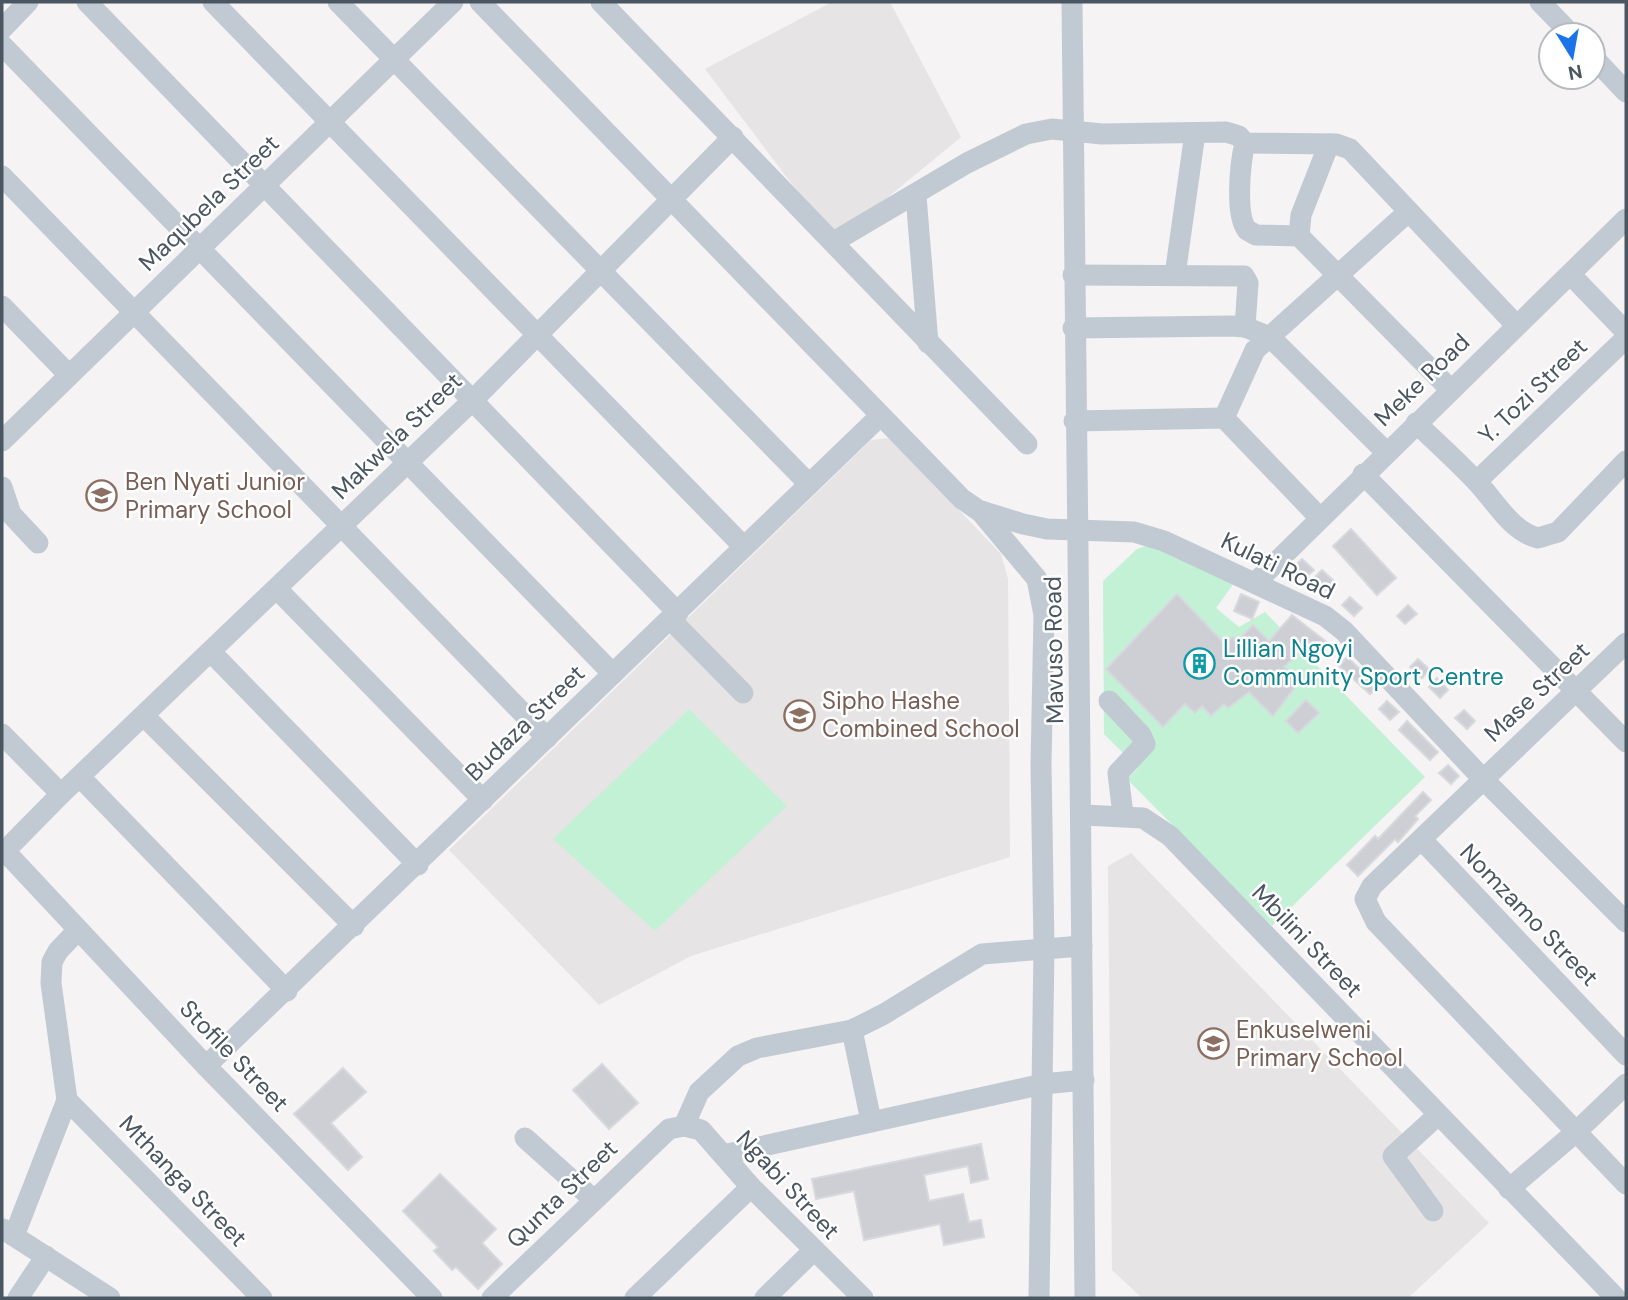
<svg xmlns="http://www.w3.org/2000/svg" width="1628" height="1300" font-family="'DM Sans',sans-serif">
<rect width="100%" height="100%" fill="#f5f3f3"/>
<g fill="#e6e4e5">
<polygon points="832,2 890,2 961,137 835,241 705,69"/>
<polygon points="890,438 1001,554 1008,579 1010,857 691,956 599,1005 449,850 871,440"/>
<polygon points="1131,853 1489,1223 1408,1298 1142,1298 1112,1270 1108,866"/>
</g>
<g fill="#c3f1d5">
<polygon points="1149,545 1234,583 1216,608 1239,627 1265,612 1425,777 1272,926 1127,779 1138,768 1104,734 1103,581 1137,549"/>
<polygon points="689,709 787,806 655,931 553,839"/>
</g>
<g fill="#cdcfd5" stroke="#d7d9de" stroke-width="2">
<polygon points="1351,529 1396,578 1377,595 1333,546"/>
<polygon points="1302,559 1314,570 1305,578 1294,567"/>
<polygon points="1322,570 1334,581 1326,590 1314,578"/>
<polygon points="1177,594 1225,644 1233,637 1237,641 1253,625 1269,641 1292,615 1329,644 1319,656 1306,646 1284,667 1299,682 1273,716 1249,692 1228,708 1224,704 1211,716 1202,706 1195,713 1185,704 1163,727 1106,669"/>
<polygon points="1241,594 1259,602 1252,619 1234,611"/>
<polygon points="1350,597 1362,608 1354,616 1342,605"/>
<polygon points="1408,605 1417,614 1405,624 1397,616"/>
<polygon points="1347,657 1378,686 1370,694 1339,666"/>
<polygon points="1418,659 1430,670 1422,678 1410,667"/>
<polygon points="1437,678 1448,690 1440,698 1429,687"/>
<polygon points="1306,700 1319,713 1298,733 1286,721"/>
<polygon points="1387,701 1399,712 1390,720 1379,709"/>
<polygon points="1464,710 1475,721 1467,729 1455,718"/>
<polygon points="1407,721 1438,752 1430,760 1399,730"/>
<polygon points="1448,765 1459,776 1451,784 1439,773"/>
<polygon points="1423,792 1431,800 1415,816 1418,819 1398,842 1395,839 1358,876 1347,865 1375,836 1378,839"/>
<polygon points="602,1064 638,1103 609,1129 573,1090"/>
<polygon points="343,1068 366,1092 331,1123 362,1157 348,1170 294,1114"/>
<polygon points="981,1144 988,1179 971,1183 968,1166 924,1175 929,1201 963,1194 969,1222 981,1220 984,1237 944,1245 940,1224 864,1240 854,1191 816,1199 812,1179"/>
<polygon points="440,1174 496,1229 482,1243 502,1264 478,1289 456,1267 452,1270 434,1251 438,1247 403,1211"/>
</g>
<g fill="none" stroke-linecap="round" stroke-linejoin="round">
<g stroke="#c1cad2" stroke-width="21">
<polyline points="87,2 678,613"/>
<polyline points="213,2 744,547"/>
<polyline points="338,2 809,484"/>
<polyline points="480,2 962,499 978,510 1023,524 1047,529 1134,532 1164,541 1325,616 1344,631 1482,778 1626,922"/>
<polyline points="601,2 1027,444"/>
<path d="M 1072,2 C 1075,434 1084,866 1085,1298"/>
<polyline points="1540,2 1572,35"/>
<polyline points="2,29 28,2"/>
<polyline points="2,45 613,674"/>
<polyline points="1593,57 1626,92"/>
<path d="M 1245,143 C 1240,163 1235,215 1247,230 L 1256,235 L 1299,236 L 1450,389"/>
<polyline points="2,176 547,738"/>
<polyline points="916,196 928,343"/>
<polyline points="1299,236 1301,215 1329,144"/>
<polyline points="835,241 967,163 1026,134 1052,129 1102,134 1226,132 1239,136 1245,143 1336,144 1350,149 1516,325"/>
<polyline points="1570,274 1626,332"/>
<polyline points="1073,275 1244,276 1248,283 1245,327"/>
<polyline points="1175,275 1195,133"/>
<polyline points="2,306 69,375"/>
<polyline points="1073,328 1232,326 1245,327 1270,337 1386,452"/>
<polyline points="1224,418 1255,350 1408,212"/>
<polyline points="1074,421 1224,418 1319,517"/>
<path d="M 1416,423 C 1436,442 1456,460 1475,480 C 1495,500 1510,531 1538,538 L 1558,532 L 1626,461"/>
<polyline points="2,441 453,2"/>
<polyline points="1363,474 1626,742"/>
<polyline points="1477,481 1626,338"/>
<polyline points="2,487 11,514 38,543"/>
<polyline points="980,511 1037,579 1044,615 1041,765 1044,947 1039,1298"/>
<polyline points="1256,582 1626,219"/>
<polyline points="277,589 483,800"/>
<polyline points="671,620 743,693"/>
<polyline points="1626,643 1372,886 1365,899 1376,922 1626,1184"/>
<polyline points="211,652 418,865"/>
<polyline points="1109,701 1141,735 1145,744 1118,773 1123,815"/>
<polyline points="144,716 354,926"/>
<polyline points="2,734 61,794"/>
<polyline points="81,778 287,991"/>
<polyline points="1084,815 1143,818 1170,836 1616,1298"/>
<polyline points="1423,841 1626,1055"/>
<polyline points="2,848 206,1066 432,1298"/>
<polyline points="5,851 61,794 472,401 733,137"/>
<polyline points="852,1030 871,1121"/>
<polyline points="206,1066 879,417"/>
<polyline points="67,1100 262,1298"/>
<polyline points="684,1126 699,1092 738,1056 757,1048 852,1030 884,1014 982,954 1082,946"/>
<polyline points="525,1138 594,1200"/>
<polyline points="723,1155 1043,1084 1084,1080"/>
<polyline points="1509,1189 1576,1132 1626,1084"/>
<polyline points="1433,1211 1393,1156 1438,1115"/>
<polyline points="3,1229 110,1298"/>
<polyline points="14,1236 67,1100 51,983 52,962 58,951 78,930"/>
<polyline points="18,1298 46,1256"/>
<polyline points="492,1298 669,1129 684,1126 701,1130 751,1187 863,1298"/>
<polyline points="635,1298 751,1187"/>
<polyline points="765,1298 813,1251"/>
</g>
</g>
<defs>
<symbol id="school-ring" viewBox="-11 -11 22 22"><circle r="9.5" fill="#fff" stroke="#8d6e63" stroke-width="1.5"/><path d="M0-5L7-2L0 1L-7-2ZM-4 1L0 2.5L4 1V4Q0 6-4 4Z" fill="#8d6e63"/></symbol>
<symbol id="building-ring" viewBox="-11 -11 22 22"><circle r="9.5" fill="#fff" stroke="#0f9aa8" stroke-width="1.5"/><path d="M-4-6H4V6H1V3H-1V6H-4ZM-2.5-4.3h1.7v1.8h-1.7ZM.8-4.3h1.7v1.8H.8ZM-2.5-1h1.7V.8h-1.7ZM.8-1h1.7V.8H.8Z" fill="#0f9aa8"/></symbol>
</defs>
<g fill-rule="evenodd">
<use href="#school-ring" x="84" y="478" width="35" height="35"/>
<use href="#building-ring" x="1182" y="646" width="35" height="35"/>
<use href="#school-ring" x="782" y="698" width="35" height="35"/>
<use href="#school-ring" x="1196" y="1026" width="35" height="35"/>
</g>
<g text-anchor="middle" stroke-width="5" stroke-linejoin="round" paint-order="stroke">
<g font-size="24" fill="#4a5661" stroke="#fff">
<text transform="translate(209 203) rotate(-44)" y="8">Maqubela Street</text>
<text transform="translate(1422 380) rotate(-44)" y="8">Meke Road</text>
<text transform="translate(1533 391) rotate(-44)" y="8">Y. Tozi Street</text>
<text transform="translate(397 436) rotate(-44)" y="8">Makwela Street</text>
<text transform="translate(1278 566) rotate(26)" y="8">Kulati Road</text>
<text transform="translate(1054 650) rotate(-91)" y="8">Mavuso Road</text>
<text transform="translate(1537 692) rotate(-43)" y="8">Mase Street</text>
<text transform="translate(525 723) rotate(-44)" y="8">Budaza Street</text>
<text transform="translate(1529 915) rotate(46)" y="8">Nomzamo Street</text>
<text transform="translate(1307 941) rotate(46)" y="8">Mbilini Street</text>
<text transform="translate(234 1056) rotate(46)" y="8">Stofile Street</text>
<text transform="translate(183 1181) rotate(46)" y="8">Mthanga Street</text>
<text transform="translate(788 1185) rotate(47)" y="8">Ngabi Street</text>
<text transform="translate(562 1194) rotate(-44)" y="8">Qunta Street</text>
</g>
<g font-size="24" fill="#785e54" stroke="#fff" text-anchor="start">
<text x="125" y="490">Ben Nyati Junior<tspan x="125" dy="28">Primary School</tspan></text>
<text x="822" y="709">Sipho Hashe<tspan x="822" dy="28">Combined School</tspan></text>
<text x="1236" y="1038">Enkuselweni<tspan x="1236" dy="28">Primary School</tspan></text>
</g>
<g font-size="24" fill="#0d838f" stroke="#fff" text-anchor="start">
<text x="1223" y="657">Lillian Ngoyi<tspan x="1223" dy="28">Community Sport Centre</tspan></text>
</g>
</g>
<rect width="1628" height="1300" fill="none" stroke="#4a5661" stroke-width="7"/>
<g transform="translate(1572 56) rotate(169)"><circle r="33" fill="#ffffff" stroke="#b7bbc0" stroke-width="2"/>
<path d="M0-5L12 26L0 18L-12 26Z" fill="#1a73e8"/>
<text y="-10" font-size="19" font-weight="bold" text-anchor="middle" fill="#4a5661">N</text>
</g>
</svg>
